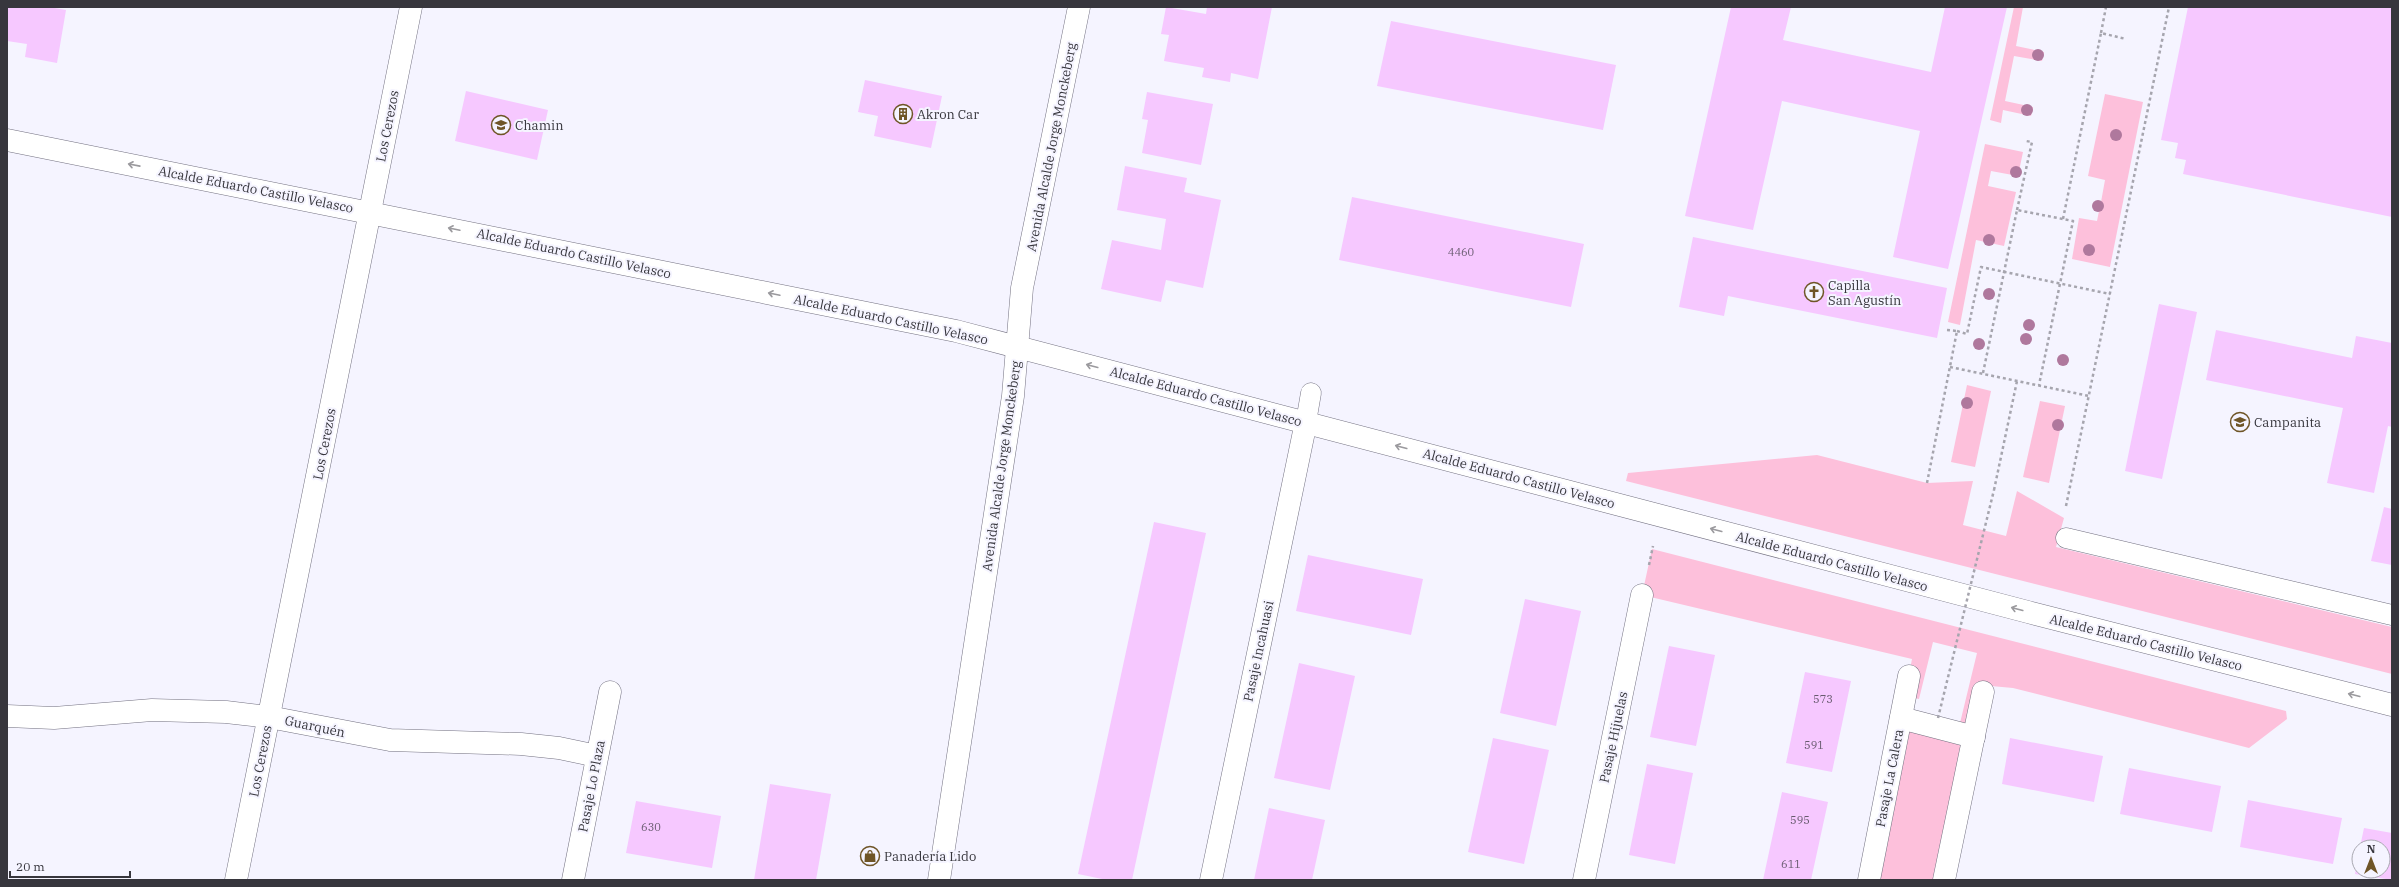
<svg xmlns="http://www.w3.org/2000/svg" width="2399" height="887" font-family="'IBM Plex Serif',serif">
<rect width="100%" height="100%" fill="#f5f4ff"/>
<g fill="#fdc0db">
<polygon points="2014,7 2023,7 2016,46 2044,52 2042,61 2014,56 2005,101 2033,107 2031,116 2003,110 2001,123 1990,120"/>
<polygon points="2105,94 2143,102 2110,267 2072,259 2079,218 2097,221 2099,211 2094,209 2096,201 2101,202 2105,180 2088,176"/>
<polygon points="1985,144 2023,152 2018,176 1991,171 1988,186 2016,192 2004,246 1976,240 1960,325 1948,322"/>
<polygon points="1967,385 1991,391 1975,467 1951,462"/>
<polygon points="2040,401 2065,406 2049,483 2023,477"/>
<polygon points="1817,455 1927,483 1973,481 1963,525 2006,536 2017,491 2064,518 2056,547 2392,627 2392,674 1626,481 1628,473"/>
<polygon points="1652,549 2286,711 2287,719 2249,748 2013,688 1991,686 1976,725 1960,723 1977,653 1933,642 1919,699 1905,696 1912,659 1642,595"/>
<polygon points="1907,729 1966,743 1939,880 1875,880"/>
</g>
<g fill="#f6c8ff">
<polygon points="7,7 49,7 66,10 57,63 25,57 27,44 7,41"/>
<polygon points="1166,7 1206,14 1207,7 1272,7 1258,79 1231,73 1230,82 1202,77 1204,68 1164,61 1169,35 1161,34"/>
<polygon points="1731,7 1791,7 1783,40 1931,72 1945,7 2007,7 1948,269 1893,257 1920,131 1782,101 1753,230 1685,216"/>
<polygon points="2188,7 2392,7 2392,217 2183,174 2186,160 2175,158 2178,143 2161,140"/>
<polygon points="1391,21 1616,65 1603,130 1377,86"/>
<polygon points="865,80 942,96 931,148 874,136 878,116 858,112"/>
<polygon points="466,91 548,110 537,160 455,141"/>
<polygon points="1147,92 1213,104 1201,165 1142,153 1148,120 1142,119"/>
<polygon points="1125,166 1187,178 1184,192 1221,200 1203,288 1166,280 1161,302 1101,289 1112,240 1161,250 1166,219 1117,210"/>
<polygon points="1352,197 1584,244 1571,307 1339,260"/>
<polygon points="1693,237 1947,288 1937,338 1728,296 1724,316 1679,307"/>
<polygon points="2159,304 2197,312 2162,479 2125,471"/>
<polygon points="2216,330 2352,358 2356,336 2392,343 2392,427 2388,426 2374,493 2327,483 2343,408 2206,380"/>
<polygon points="2384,507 2392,509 2392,565 2371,561"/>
<polygon points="1154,522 1206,533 1132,880 1107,880 1078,874"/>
<polygon points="1308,555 1423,579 1411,635 1296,611"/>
<polygon points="1525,599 1581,611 1556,726 1500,713"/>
<polygon points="1669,646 1715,655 1696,746 1650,737"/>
<polygon points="1299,663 1355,676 1330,790 1274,778"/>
<polygon points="1805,672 1851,681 1832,772 1786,763"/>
<polygon points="1493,738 1549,750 1524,864 1468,852"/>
<polygon points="2010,738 2103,756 2094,802 2002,784"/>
<polygon points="1647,764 1693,773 1675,864 1629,855"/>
<polygon points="2129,768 2221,786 2212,832 2120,814"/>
<polygon points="770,784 831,794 816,880 754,880"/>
<polygon points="1782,792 1828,802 1811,880 1763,880"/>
<polygon points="2248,800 2342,818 2333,864 2240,847"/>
<polygon points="636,801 721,816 712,868 626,853"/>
<polygon points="1269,808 1325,820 1312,880 1254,880"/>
<polygon points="2364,828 2392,833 2392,880 2355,874 2358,855 2359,871 2383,871 2383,847 2360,847"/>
</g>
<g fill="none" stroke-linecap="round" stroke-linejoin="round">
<defs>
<g id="lane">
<polyline points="1306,422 1311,393"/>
<polyline points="2066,538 2392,615"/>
</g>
<g id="street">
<polyline points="7,716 54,718 152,710 226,712 269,717 390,740 521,744 559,748 597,756"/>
<polyline points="1901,718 1974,737"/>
<polyline points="236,880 411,7"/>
<polyline points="573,880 610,692"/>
<polyline points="1211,880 1306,422"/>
<polyline points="1584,880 1642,595"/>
<polyline points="1869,880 1909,676"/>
<polyline points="1944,880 1983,692"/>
</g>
<g id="secondary">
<polyline points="7,140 956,331 2028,612 2392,705"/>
<polyline points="939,880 1013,396 1022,288 1079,7"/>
</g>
</defs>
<use href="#lane" stroke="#737181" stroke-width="21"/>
<use href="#street" stroke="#737181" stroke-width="23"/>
<use href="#secondary" stroke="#737181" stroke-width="23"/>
<g stroke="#a6a5ae" stroke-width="2.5" stroke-dasharray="3 3" stroke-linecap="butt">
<polyline points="2101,33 2106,7"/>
<polyline points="2017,210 2032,142 2026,141"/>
<polyline points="2063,219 2101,33 2126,39"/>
<polyline points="1957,331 1967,334 1981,267 2110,294"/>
<polyline points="1950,367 2089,396"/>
<polyline points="1983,373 2017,210 2073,221 2039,385"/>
<polyline points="1927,483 1957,331 1947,330"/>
<polyline points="1994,490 2017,381"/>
<polyline points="2066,506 2169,7"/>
<polyline points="1649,565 1653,546"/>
</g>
<use href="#lane" stroke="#fff" stroke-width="20"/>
<use href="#street" stroke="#fff" stroke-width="22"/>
<use href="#secondary" stroke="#fff" stroke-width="22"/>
<polyline stroke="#a6a5ae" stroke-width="2.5" stroke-dasharray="3 3" stroke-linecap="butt" points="1938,718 1994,490"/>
</g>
<g fill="#af789d">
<circle cx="2038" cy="55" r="6"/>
<circle cx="2027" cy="110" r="6"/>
<circle cx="2116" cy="135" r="6"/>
<circle cx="2016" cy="172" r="6"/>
<circle cx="2098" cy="206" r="6"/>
<circle cx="1989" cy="240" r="6"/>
<circle cx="2089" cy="250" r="6"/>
<circle cx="1989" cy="294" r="6"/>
<circle cx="2029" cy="325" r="6"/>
<circle cx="2026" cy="339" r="6"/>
<circle cx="1979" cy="344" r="6"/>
<circle cx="2063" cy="360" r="6"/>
<circle cx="1967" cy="403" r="6"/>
<circle cx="2058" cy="425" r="6"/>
</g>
<defs><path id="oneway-shaft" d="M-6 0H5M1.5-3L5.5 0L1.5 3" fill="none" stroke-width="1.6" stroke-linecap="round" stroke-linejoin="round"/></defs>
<g stroke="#9b9a9e">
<use href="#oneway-shaft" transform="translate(134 165) rotate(-169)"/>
<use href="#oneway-shaft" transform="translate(454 229) rotate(-168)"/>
<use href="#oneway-shaft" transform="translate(774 294) rotate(-168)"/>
<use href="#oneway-shaft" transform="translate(1092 366) rotate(-165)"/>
<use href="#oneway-shaft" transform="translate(1401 447) rotate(-165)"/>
<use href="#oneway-shaft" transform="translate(1716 530) rotate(-165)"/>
<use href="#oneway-shaft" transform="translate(2017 609) rotate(-165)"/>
<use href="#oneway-shaft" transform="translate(2354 695) rotate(-166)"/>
</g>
<defs>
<symbol id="building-ring" viewBox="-11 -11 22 22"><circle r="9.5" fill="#f5f4ff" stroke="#6f5527" stroke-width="1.5"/><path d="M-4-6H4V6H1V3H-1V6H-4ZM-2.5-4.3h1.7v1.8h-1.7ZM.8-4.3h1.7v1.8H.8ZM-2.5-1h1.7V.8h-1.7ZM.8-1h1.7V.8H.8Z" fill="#6f5527"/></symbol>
<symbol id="school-ring" viewBox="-11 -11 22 22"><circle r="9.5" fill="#f5f4ff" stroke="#6f5527" stroke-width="1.5"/><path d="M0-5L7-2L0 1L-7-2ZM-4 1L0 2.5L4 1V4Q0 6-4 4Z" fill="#6f5527"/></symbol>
<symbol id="church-ring" viewBox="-11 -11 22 22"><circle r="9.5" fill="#f5f4ff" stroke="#6f5527" stroke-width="1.5"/><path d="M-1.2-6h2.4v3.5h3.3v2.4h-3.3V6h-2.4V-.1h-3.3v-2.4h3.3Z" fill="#6f5527"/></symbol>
<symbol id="shop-ring" viewBox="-11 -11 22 22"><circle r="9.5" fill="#f5f4ff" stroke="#6f5527" stroke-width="1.5"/><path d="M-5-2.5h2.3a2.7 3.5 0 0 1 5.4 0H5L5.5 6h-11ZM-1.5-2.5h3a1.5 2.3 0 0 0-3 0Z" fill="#6f5527"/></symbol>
</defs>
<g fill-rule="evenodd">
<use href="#building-ring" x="892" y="103" width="22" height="22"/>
<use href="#school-ring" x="490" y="114" width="22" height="22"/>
<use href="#church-ring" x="1803" y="281" width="22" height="22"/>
<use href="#school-ring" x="2229" y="411" width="22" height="22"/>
<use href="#shop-ring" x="859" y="845" width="22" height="22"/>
</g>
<g text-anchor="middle" stroke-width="4" stroke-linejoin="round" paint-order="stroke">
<g font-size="11" fill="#675a6e">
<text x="1461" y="256">4460</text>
<text x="1823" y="703">573</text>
<text x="1814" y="749">591</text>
<text x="1800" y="824">595</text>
<text x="651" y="831">630</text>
<text x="1791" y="868">611</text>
</g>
<g font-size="13" fill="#37363d" stroke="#f5f4ff" text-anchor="start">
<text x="917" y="119">Akron Car</text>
<text x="515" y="130">Chamin</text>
<text x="1828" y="290">Capilla<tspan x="1828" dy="15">San Agustín</tspan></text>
<text x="2254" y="427">Campanita</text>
<text x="884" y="861">Panadería Lido</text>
</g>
<g font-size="13" fill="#37363d" stroke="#f5f4ff">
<text transform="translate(387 126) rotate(-79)" y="5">Los Cerezos</text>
<text transform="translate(1051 147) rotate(-79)" y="5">Avenida Alcalde Jorge Monckeberg</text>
<text transform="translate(256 189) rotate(11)" y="5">Alcalde Eduardo Castillo Velasco</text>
<text transform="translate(574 253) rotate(12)" y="5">Alcalde Eduardo Castillo Velasco</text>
<text transform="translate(891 319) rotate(12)" y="5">Alcalde Eduardo Castillo Velasco</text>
<text transform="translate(1206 396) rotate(15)" y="5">Alcalde Eduardo Castillo Velasco</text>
<text transform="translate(324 444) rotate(-79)" y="5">Los Cerezos</text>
<text transform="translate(1001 466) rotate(-82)" y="5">Avenida Alcalde Jorge Monckeberg</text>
<text transform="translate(1519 478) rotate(15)" y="5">Alcalde Eduardo Castillo Velasco</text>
<text transform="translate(1832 561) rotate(15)" y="5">Alcalde Eduardo Castillo Velasco</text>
<text transform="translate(2146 642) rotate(14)" y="5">Alcalde Eduardo Castillo Velasco</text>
<text transform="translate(1258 651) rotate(-78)" y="5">Pasaje Incahuasi</text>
<text transform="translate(315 726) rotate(12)" y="5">Guarquén</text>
<text transform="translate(1613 737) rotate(-78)" y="5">Pasaje Hijuelas</text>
<text transform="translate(260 761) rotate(-79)" y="5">Los Cerezos</text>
<text transform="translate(1889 778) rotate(-79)" y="5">Pasaje La Calera</text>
<text transform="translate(591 786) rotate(-79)" y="5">Pasaje Lo Plaza</text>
</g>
</g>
<rect width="2399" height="887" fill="none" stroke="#37363d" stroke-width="16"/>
<g transform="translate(2371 859)"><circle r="19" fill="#f5f4ff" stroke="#a9a8b1"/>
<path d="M0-3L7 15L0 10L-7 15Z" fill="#6f5527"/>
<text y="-6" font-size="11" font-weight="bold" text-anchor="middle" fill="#37363d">N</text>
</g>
<path d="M10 871v6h120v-6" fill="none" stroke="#37363d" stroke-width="2"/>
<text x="16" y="871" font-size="12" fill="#37363d" stroke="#f5f4ff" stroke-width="3" paint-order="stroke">20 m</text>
</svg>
